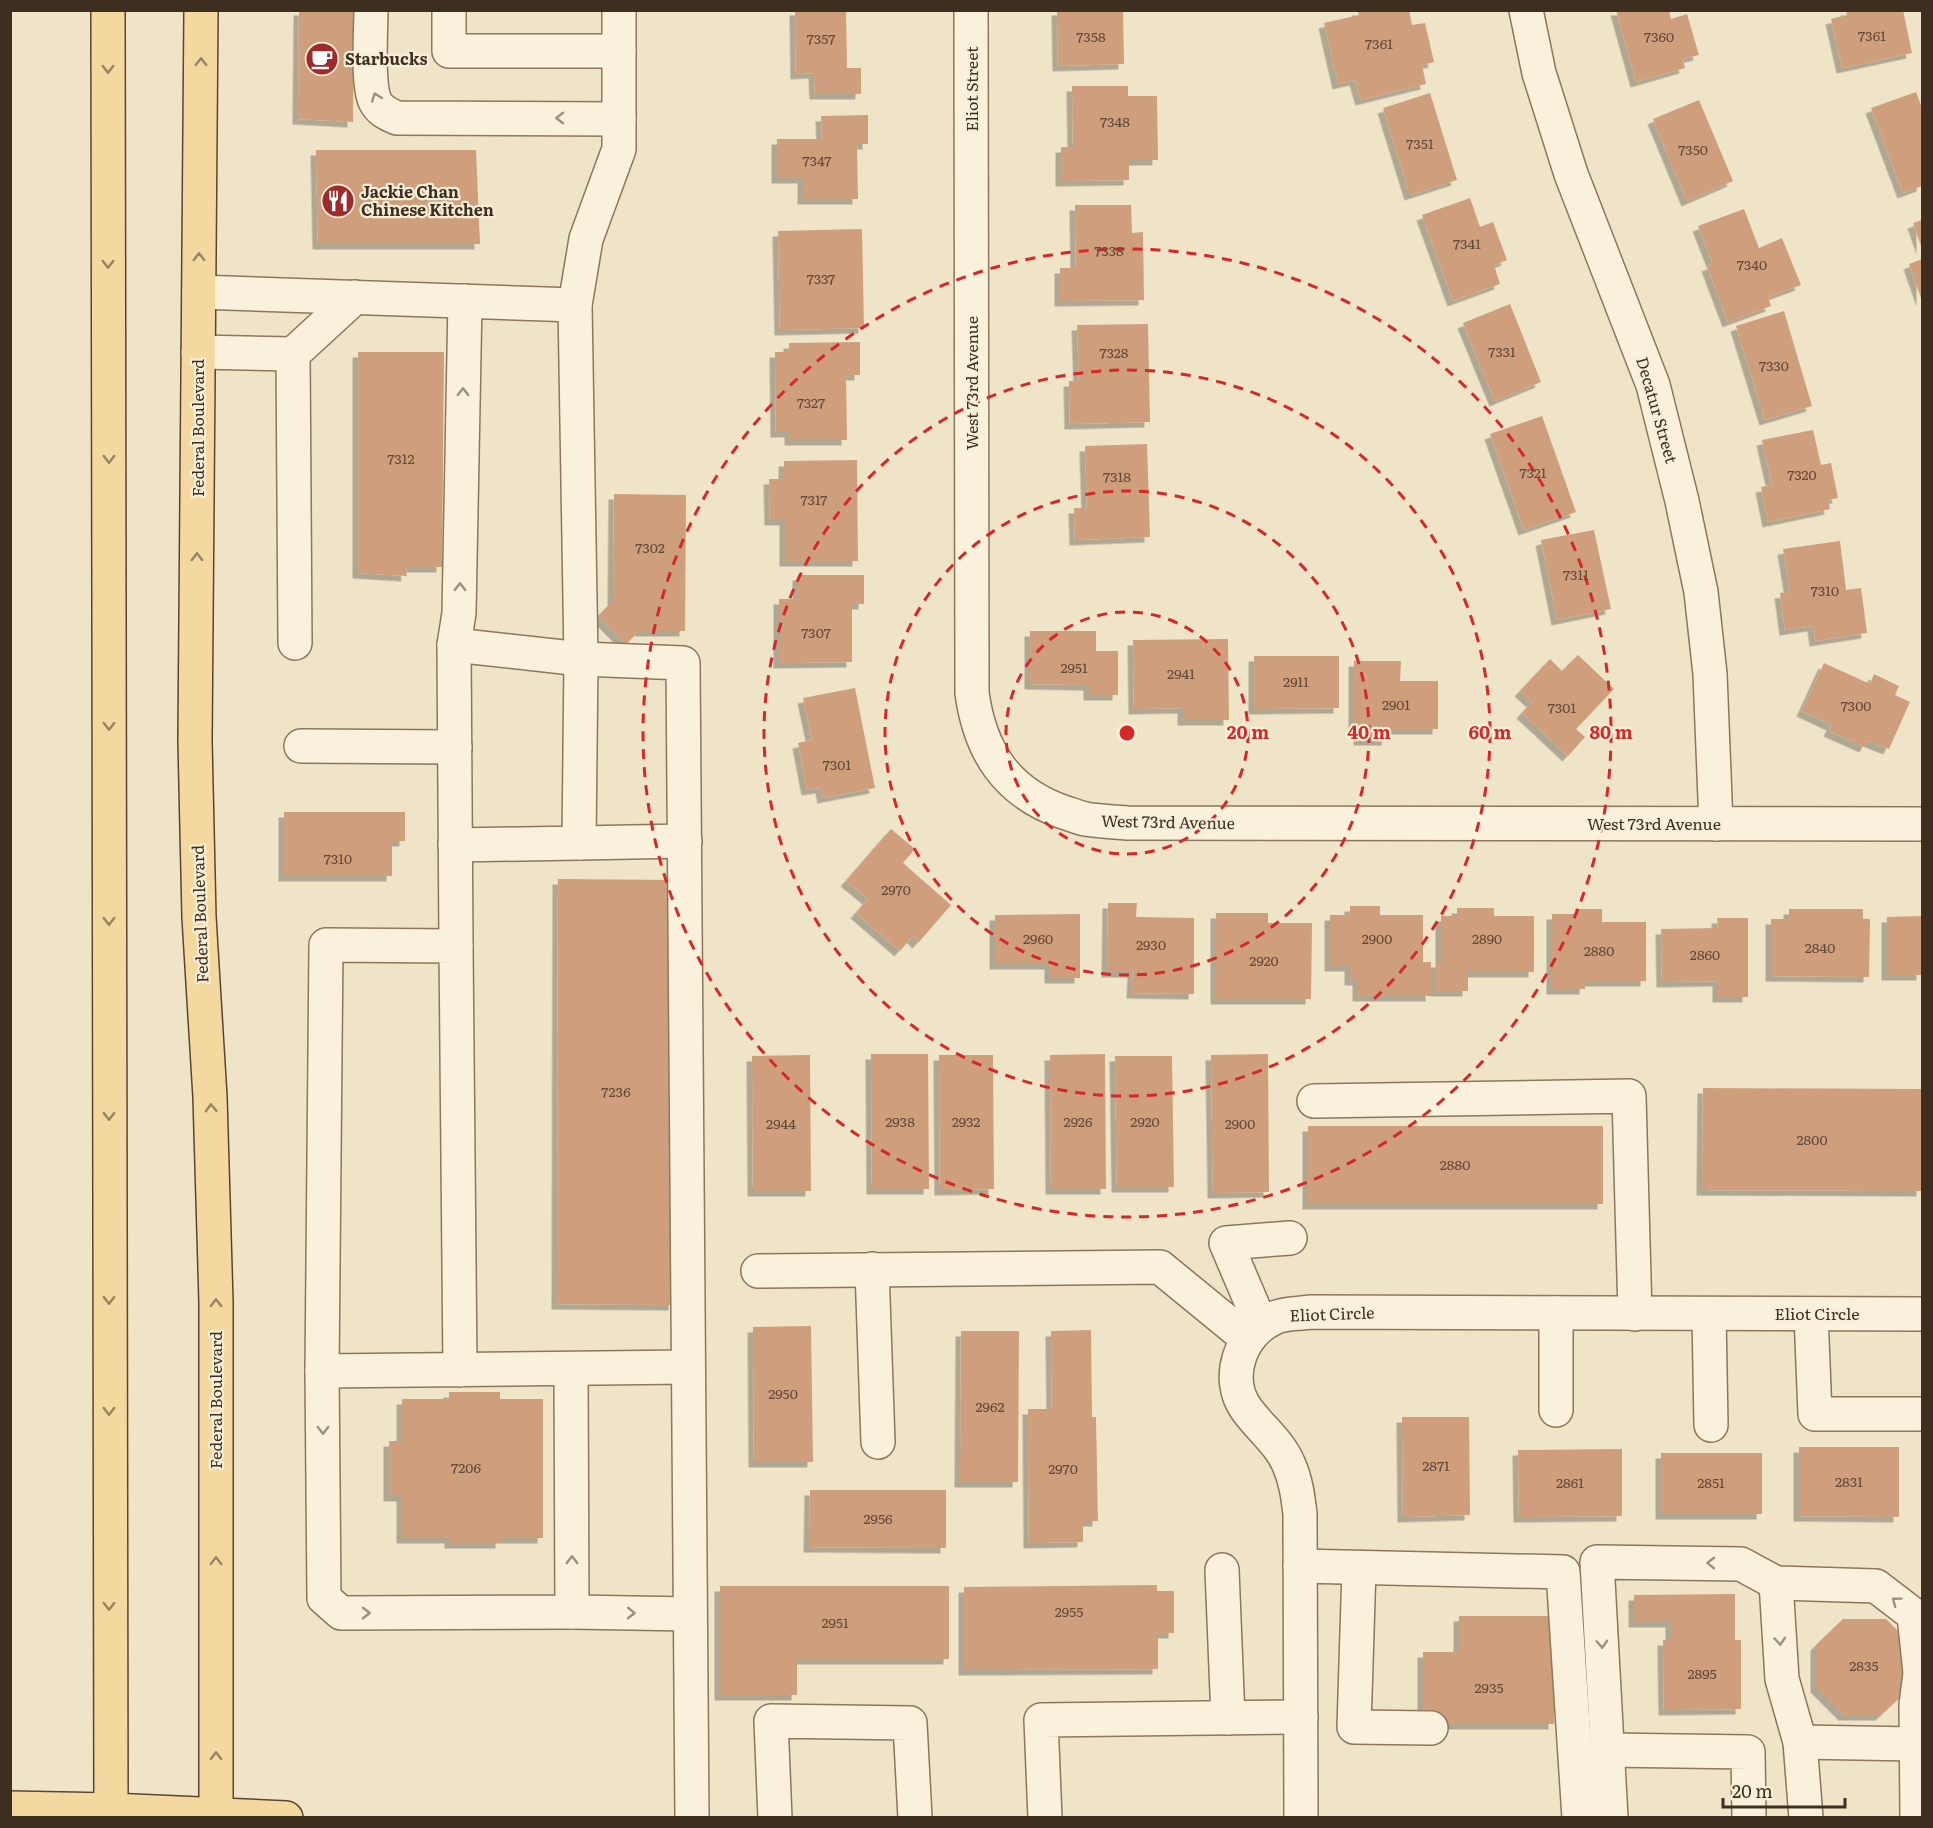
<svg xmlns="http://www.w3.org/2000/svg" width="1933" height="1828" font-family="Literata,serif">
<defs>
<filter id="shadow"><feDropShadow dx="-5.5" dy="5.5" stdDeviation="0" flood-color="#0004"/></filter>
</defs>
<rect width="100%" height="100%" fill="#f0e4c8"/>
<g fill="#cf9f7d" filter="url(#shadow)">
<polygon points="299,10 354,10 353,122 298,119"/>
<polygon points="795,10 846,10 847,68 861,68 861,94 815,94 814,73 796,74"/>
<polygon points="1057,10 1123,10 1124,64 1058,66"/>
<polygon points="1357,10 1409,10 1412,25 1425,23 1434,62 1422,65 1426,84 1361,100 1355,80 1338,84 1324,23 1359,15"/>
<polygon points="1616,10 1669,10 1671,19 1687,14 1699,55 1683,59 1685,68 1636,82"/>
<polygon points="1846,10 1903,10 1912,53 1842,68 1831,19 1847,15"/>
<polygon points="1072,86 1128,86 1128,96 1157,96 1158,160 1129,160 1129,180 1061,181 1061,147 1073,147"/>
<polygon points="1916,92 1922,108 1922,186 1903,193 1871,108"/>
<polygon points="1430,93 1457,180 1410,195 1383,108"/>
<polygon points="1699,100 1733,181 1687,201 1653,119"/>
<polygon points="868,115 868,144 857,144 858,199 803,199 803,178 777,178 777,139 822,139 821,116"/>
<polygon points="316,150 476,150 480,244 318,244"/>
<polygon points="1470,198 1480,227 1493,222 1507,260 1494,265 1500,284 1453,301 1422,215"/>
<polygon points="1075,205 1131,205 1132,233 1143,232 1144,300 1060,301 1060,268 1076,268"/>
<polygon points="1744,209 1759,248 1782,238 1801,285 1768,297 1771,306 1728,322 1707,266 1713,264 1698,226"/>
<polygon points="1922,220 1922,249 1913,223"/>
<polygon points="862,229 864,328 780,330 778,231"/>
<polygon points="1922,259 1922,301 1909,264"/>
<polygon points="1510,304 1541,382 1495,401 1463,323"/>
<polygon points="1784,311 1812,406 1765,420 1736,326"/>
<polygon points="1148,324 1150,422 1070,424 1069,381 1079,381 1077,325"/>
<polygon points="860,342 860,375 846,375 847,440 790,440 790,432 776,432 775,352 789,352 789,343"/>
<polygon points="358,352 444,352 442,567 406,567 407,576 358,573"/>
<polygon points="1542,416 1576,512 1524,530 1490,434"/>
<polygon points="1813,430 1821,465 1831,463 1838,498 1828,500 1830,509 1768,522 1761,487 1772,485 1762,440"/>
<polygon points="1147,444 1150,537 1075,540 1074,508 1087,508 1085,446"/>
<polygon points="857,460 858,561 785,561 785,520 770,520 769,479 784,479 784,461"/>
<polygon points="614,494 686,495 685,631 639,631 626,644 598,616 613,601"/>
<polygon points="1594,530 1611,609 1557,620 1541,540"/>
<polygon points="1840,541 1846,590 1861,588 1867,633 1815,641 1813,626 1785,630 1780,593 1790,592 1783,549"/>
<polygon points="798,575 864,575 864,604 852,604 852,662 779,663 779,599 798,599"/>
<polygon points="1030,631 1096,631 1096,651 1118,651 1118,695 1089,695 1089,685 1030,684"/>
<polygon points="1228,639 1229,720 1183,720 1183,708 1134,709 1133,640"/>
<polygon points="1578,655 1614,689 1576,729 1585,737 1568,756 1522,713 1532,702 1520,691 1550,659 1562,671"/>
<polygon points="1254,656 1339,656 1339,708 1254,709"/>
<polygon points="1354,661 1401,661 1400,681 1438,681 1438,729 1388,729 1387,740 1359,740 1359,729 1354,729"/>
<polygon points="1824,663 1870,684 1874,674 1899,686 1895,695 1910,702 1889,749 1868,741 1865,747 1829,731 1832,725 1802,711"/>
<polygon points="855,688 875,788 823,798 821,788 807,790 798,743 812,740 803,698"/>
<polygon points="284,812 405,812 405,841 392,841 392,876 284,876"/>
<polygon points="891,829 915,849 903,863 951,905 918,943 912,937 900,951 856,913 868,899 846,881"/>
<polygon points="558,879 675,880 674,1305 557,1304"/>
<polygon points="1108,903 1137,903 1136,917 1194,918 1194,994 1132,993 1133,972 1107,972"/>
<polygon points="1350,906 1380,906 1380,915 1423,915 1423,962 1431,962 1431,996 1358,996 1358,980 1350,980 1350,966 1330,966 1330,915 1350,915"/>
<polygon points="1457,908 1494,908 1494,916 1534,916 1534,972 1468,972 1468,991 1436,991 1436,962 1441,962 1441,916 1457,916"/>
<polygon points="1575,909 1602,909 1602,922 1646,922 1646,981 1585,981 1585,989 1552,989 1552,914 1575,914"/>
<polygon points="1789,909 1863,909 1863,919 1870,919 1869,977 1771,976 1771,919 1789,919"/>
<polygon points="1216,913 1268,913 1268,923 1312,923 1311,999 1216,999"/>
<polygon points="1080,914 1080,978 1050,978 1050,964 995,964 995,915"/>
<polygon points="1922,916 1922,975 1887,975 1887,917"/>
<polygon points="1717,918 1748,918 1748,997 1718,997 1718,981 1662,982 1661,929 1718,928"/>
<polygon points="871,1054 928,1054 929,1189 872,1189"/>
<polygon points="1105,1054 1106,1189 1051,1189 1050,1055"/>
<polygon points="1268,1054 1269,1192 1213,1193 1211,1055"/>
<polygon points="810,1055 811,1191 753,1191 752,1056"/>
<polygon points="939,1055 993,1055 994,1189 940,1190"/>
<polygon points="1115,1056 1172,1056 1174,1187 1117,1187"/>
<polygon points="1703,1088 1922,1089 1922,1191 1702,1190"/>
<rect x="1308" y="1126" width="295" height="78"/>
<polygon points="811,1326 813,1462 754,1462 753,1327"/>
<polygon points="1091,1330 1092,1417 1096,1417 1098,1521 1083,1521 1083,1542 1029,1543 1028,1409 1052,1409 1051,1331"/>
<polygon points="961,1331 1019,1331 1018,1482 960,1482"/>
<polygon points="449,1392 500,1392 500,1399 543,1399 543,1538 501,1538 501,1543 450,1543 450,1538 402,1538 402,1496 389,1496 389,1441 402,1441 402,1399 449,1399"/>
<polygon points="1402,1417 1469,1417 1470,1515 1403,1517"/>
<polygon points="1799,1447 1899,1447 1899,1517 1799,1516"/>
<polygon points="1622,1449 1622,1516 1519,1517 1518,1450"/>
<rect x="1661" y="1453" width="101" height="61"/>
<polygon points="810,1490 946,1490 946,1548 809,1547"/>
<polygon points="1157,1585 1157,1591 1174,1591 1174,1633 1158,1633 1158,1669 964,1670 964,1587"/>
<polygon points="720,1586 949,1586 949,1659 797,1659 797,1695 720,1695"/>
<polygon points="1735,1594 1735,1640 1741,1640 1741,1709 1664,1710 1663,1640 1671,1640 1671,1622 1634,1622 1634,1595"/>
<polygon points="1459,1616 1554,1616 1554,1724 1423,1724 1423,1652 1459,1652"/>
<polygon points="1843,1619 1886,1619 1911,1644 1911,1687 1881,1715 1844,1715 1816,1687 1816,1645"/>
</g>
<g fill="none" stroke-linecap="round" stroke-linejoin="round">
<defs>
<g id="minor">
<path d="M 371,10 C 371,32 367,83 375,101 C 380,111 388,114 397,118 L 619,119"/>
<polyline points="449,10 449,51 619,51"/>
<path d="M 971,10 L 972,693 C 980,751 1006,792 1063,812 C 1070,814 1077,817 1085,819 C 1098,821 1113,822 1127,823 L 1922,824"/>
<polyline points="1526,10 1539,73 1571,174 1653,385 1682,501 1701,592 1710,674 1716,824"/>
<polyline points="199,292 575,305"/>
<polyline points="198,352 293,354 295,643"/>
<polyline points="293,354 355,297"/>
<polyline points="454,645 581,659 575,305 586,239 619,149 619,10"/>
<polyline points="301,746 455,747"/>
<polyline points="579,843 685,841"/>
<polyline points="455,845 579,843 581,659 683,663 692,1818"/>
<polyline points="456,946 454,645 459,613 465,301"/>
<polyline points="1314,1101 1629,1096 1635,1314"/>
<polyline points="872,1269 878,1442"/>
<polyline points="758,1271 1160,1267 1248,1339"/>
<polyline points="1556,1313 1556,1410"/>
<polyline points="1709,1314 1711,1425"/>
<polyline points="1811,1314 1815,1414 1922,1414"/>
<polyline points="1261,1325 1226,1243 1290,1238"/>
<polyline points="460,1370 456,946 326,945 322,1371 688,1367"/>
<polyline points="322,1371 324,1598 341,1613 572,1612 571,1369"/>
<polyline points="1300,1566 1563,1572 1579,1818"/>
<polyline points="1359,1568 1354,1727 1431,1728"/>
<polyline points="1222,1570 1228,1718"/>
<polyline points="1776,1583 1782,1679 1800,1742 1806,1818"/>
<polyline points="572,1612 690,1614"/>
<polyline points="1800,1742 1916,1744"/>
<polyline points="1608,1750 1748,1752 1749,1818"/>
<polyline points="775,1818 771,1721 910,1723 915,1818"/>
<polyline points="1045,1818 1041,1720 1301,1717"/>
<path d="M 1301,1818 L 1300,1514 C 1298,1497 1296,1481 1289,1465 C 1280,1443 1261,1429 1247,1410 C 1224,1379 1240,1333 1274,1318 C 1284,1313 1299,1314 1310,1312 L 1922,1314"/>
<polyline points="1611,1818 1597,1562 1741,1564 1776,1583 1876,1586 1914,1615 1920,1673 1916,1705 1917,1818"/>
</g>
<g id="major">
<polyline points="108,10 111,1818"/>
<polyline points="201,10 195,741 199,917 210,1097 216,1302 216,1818"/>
<polyline points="10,1808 111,1810 286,1818"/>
</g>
</defs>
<use href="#minor" stroke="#8d765c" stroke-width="36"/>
<use href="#major" stroke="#5b4430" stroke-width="36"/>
<use href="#minor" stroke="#faf1dc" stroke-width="33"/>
<use href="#major" stroke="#f3d9a0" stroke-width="33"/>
</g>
<defs><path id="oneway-chevron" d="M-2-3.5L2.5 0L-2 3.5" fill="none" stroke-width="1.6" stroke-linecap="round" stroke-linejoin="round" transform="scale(1.5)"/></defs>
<g stroke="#988460">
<use href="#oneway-chevron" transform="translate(201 62) rotate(-90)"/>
<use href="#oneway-chevron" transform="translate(108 69) rotate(90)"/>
<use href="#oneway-chevron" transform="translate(199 257) rotate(-90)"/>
<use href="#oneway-chevron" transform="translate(108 264) rotate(90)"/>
<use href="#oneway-chevron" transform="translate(109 459) rotate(90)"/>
<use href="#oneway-chevron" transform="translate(197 557) rotate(-90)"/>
<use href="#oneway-chevron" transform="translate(109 726) rotate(90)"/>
<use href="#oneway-chevron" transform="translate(109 921) rotate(90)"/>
<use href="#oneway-chevron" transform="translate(211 1108) rotate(-92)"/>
<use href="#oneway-chevron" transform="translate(109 1116) rotate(90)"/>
<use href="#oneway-chevron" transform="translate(109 1300) rotate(90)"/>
<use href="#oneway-chevron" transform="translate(216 1303) rotate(-91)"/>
<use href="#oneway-chevron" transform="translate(109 1411) rotate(90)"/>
<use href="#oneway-chevron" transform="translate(216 1561) rotate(-90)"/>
<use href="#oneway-chevron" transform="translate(109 1606) rotate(90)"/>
<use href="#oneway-chevron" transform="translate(216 1756) rotate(-90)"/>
</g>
<g stroke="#9c907e">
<use href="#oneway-chevron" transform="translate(376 97) rotate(-110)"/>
<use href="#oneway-chevron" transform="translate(560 118) rotate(-180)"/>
<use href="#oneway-chevron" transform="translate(463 392) rotate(-89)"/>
<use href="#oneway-chevron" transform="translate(460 587) rotate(-89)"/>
<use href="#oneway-chevron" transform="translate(323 1430) rotate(90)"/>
<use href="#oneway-chevron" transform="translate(572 1560) rotate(-90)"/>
<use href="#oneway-chevron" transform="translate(1711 1563) rotate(-179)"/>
<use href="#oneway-chevron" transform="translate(1896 1601) rotate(-143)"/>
<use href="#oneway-chevron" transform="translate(366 1613)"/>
<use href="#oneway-chevron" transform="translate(631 1613) rotate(1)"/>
<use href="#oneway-chevron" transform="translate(1780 1641) rotate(86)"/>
<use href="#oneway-chevron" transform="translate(1602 1644) rotate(87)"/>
</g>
<g fill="none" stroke="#d62828" stroke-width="3" stroke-dasharray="10 8">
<circle cx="1127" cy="733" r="121"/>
<circle cx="1127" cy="733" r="242"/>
<circle cx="1127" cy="733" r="363"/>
<circle cx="1127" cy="733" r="484"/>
</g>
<defs>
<symbol id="cafe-disc" viewBox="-11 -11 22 22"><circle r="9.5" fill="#9e2a2b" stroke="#f7eed8"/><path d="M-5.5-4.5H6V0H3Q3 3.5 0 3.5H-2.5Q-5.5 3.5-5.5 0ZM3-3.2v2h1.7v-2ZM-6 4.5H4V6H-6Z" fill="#fff"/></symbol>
<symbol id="restaurant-disc" viewBox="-11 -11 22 22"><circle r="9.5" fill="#9e2a2b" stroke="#f7eed8"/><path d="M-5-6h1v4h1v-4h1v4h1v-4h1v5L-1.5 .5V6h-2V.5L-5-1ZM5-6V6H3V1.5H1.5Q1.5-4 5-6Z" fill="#fff"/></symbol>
</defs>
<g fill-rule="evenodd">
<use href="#cafe-disc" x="303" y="40" width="38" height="38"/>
<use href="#restaurant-disc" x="319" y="182" width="38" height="38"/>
</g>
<g text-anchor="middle" stroke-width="4.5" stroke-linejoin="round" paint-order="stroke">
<g font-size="14" fill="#624a37">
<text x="1872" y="41">7361</text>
<text x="1091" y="42">7358</text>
<text x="1659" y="42">7360</text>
<text x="821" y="44">7357</text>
<text x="1379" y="49">7361</text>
<text x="1115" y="127">7348</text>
<text x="1420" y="149">7351</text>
<text x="1693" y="155">7350</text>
<text x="817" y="166">7347</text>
<text x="1467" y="249">7341</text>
<text x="1109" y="256">7338</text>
<text x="1752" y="270">7340</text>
<text x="821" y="284">7337</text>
<text x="1502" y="357">7331</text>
<text x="1114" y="358">7328</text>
<text x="1774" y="371">7330</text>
<text x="811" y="408">7327</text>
<text x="401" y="464">7312</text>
<text x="1533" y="478">7321</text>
<text x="1802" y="480">7320</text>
<text x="1117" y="482">7318</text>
<text x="814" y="505">7317</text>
<text x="650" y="553">7302</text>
<text x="1576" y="580">7311</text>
<text x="1825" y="596">7310</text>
<text x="816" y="638">7307</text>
<text x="1074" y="673">2951</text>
<text x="1181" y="679">2941</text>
<text x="1296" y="687">2911</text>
<text x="1396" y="710">2901</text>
<text x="1856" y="711">7300</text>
<text x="1562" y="713">7301</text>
<text x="837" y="770">7301</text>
<text x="338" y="864">7310</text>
<text x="896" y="895">2970</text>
<text x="1038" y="944">2960</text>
<text x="1377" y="944">2900</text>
<text x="1487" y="944">2890</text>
<text x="1151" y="950">2930</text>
<text x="1820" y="953">2840</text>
<text x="1599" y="956">2880</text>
<text x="1705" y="960">2860</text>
<text x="1264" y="966">2920</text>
<text x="616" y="1097">7236</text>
<text x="900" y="1127">2938</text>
<text x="966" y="1127">2932</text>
<text x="1078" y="1127">2926</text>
<text x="1145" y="1127">2920</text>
<text x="781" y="1129">2944</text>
<text x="1240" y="1129">2900</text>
<text x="1812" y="1145">2800</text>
<text x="1455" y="1170">2880</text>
<text x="783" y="1399">2950</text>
<text x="990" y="1412">2962</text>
<text x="1436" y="1471">2871</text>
<text x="466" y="1473">7206</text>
<text x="1063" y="1474">2970</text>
<text x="1849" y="1487">2831</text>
<text x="1570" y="1488">2861</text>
<text x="1711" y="1488">2851</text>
<text x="878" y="1524">2956</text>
<text x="1069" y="1617">2955</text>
<text x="835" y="1628">2951</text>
<text x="1864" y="1671">2835</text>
<text x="1702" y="1679">2895</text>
<text x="1489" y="1693">2935</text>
</g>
<g font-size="16" font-weight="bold" fill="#3d2e20" stroke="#f7eed8" text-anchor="start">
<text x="345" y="65">Starbucks</text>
<text x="361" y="198">Jackie Chan<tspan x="361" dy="18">Chinese Kitchen</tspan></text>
</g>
<g font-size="16" fill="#3d2e20" stroke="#f7eed8">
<text transform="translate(972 89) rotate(-90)" y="6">Eliot Street</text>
<text transform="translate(972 383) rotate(-90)" y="6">West 73rd Avenue</text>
<text transform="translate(1657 410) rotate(74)" y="6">Decatur Street</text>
<text transform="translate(198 428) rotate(-90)" y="6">Federal Boulevard</text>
<text transform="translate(1168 822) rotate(1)" y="6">West 73rd Avenue</text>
<text x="1654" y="830">West 73rd Avenue</text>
<text transform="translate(200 914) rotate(-92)" y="6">Federal Boulevard</text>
<text transform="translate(1332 1314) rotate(-2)" y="6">Eliot Circle</text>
<text x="1817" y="1320">Eliot Circle</text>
<text transform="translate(216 1400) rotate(-90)" y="6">Federal Boulevard</text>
</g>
</g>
<circle cx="1127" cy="733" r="9" fill="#d62828" stroke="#f7eed8" stroke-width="3"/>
<g font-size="18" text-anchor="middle" font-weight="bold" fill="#d62828" stroke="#f7eed8" stroke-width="4.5" stroke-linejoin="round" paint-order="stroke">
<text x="1248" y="739">20 m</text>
<text x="1369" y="739">40 m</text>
<text x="1490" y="739">60 m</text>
<text x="1611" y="739">80 m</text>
</g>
<rect width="1933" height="1828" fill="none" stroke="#3d2e20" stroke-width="24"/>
<path d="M1723 1798v9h122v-9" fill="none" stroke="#3d2e20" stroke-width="3"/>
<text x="1732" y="1798" font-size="18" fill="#3d2e20" stroke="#f7eed8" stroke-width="4.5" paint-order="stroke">20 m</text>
</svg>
